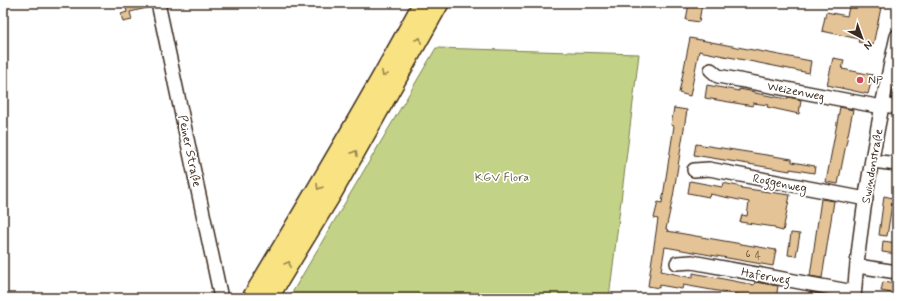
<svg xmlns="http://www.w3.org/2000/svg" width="900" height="301" font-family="Mynerve,sans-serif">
<rect width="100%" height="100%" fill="#fff"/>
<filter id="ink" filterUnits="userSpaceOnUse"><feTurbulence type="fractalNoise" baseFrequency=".025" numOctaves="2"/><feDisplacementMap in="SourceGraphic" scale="8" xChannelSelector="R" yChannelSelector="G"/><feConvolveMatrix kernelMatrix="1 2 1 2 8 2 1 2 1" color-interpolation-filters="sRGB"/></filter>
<g filter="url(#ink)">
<polygon fill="#c2d287" stroke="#7e7e52" points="436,48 639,54 609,298 289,298"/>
<g fill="#e4c396" stroke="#3b2a1e">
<polygon points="125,3 150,3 151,7 130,12 132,20 123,22 121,14 127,12"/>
<polygon points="689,3 702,3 699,22 686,20"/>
<polygon points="850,3 882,3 873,45 858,42 859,39 822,31 826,12 847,16"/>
<polygon points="690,38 811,61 809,73 699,51 690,96 679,93"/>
<polygon points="833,58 844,60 842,69 873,75 868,94 827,85"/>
<polygon points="707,85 739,91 739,89 755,92 755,93 787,99 788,97 801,100 799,114 767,107 768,105 753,103 753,106 705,98"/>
<polygon points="840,107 853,110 838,184 826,182"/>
<polygon points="674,108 687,110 673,197 666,229 668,230 667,231 776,250 773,266 665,247 661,271 693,278 693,273 754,285 755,282 778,286 776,298 752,298 752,297 683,285 682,289 659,285 659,288 648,286 658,219 654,218 658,202 662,203 674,126 671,125"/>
<polygon points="696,144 792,159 792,162 815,166 814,173 790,169 790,171 694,155"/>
<polygon points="690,181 722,187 723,183 742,187 741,188 790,195 783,231 775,229 775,227 740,222 742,215 747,216 749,202 710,194 709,197 688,193"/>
<polygon points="884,196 893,198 887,236 879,235"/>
<polygon points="821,199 834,201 822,278 810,276"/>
<polygon points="791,233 800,234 796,256 788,255"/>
<polygon points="883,241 897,243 897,254 882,252"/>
<polygon points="883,282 897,284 897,294 881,291"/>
<polygon points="809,292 834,296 834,298 809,298"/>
</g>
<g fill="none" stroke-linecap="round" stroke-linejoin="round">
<defs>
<g id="minor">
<polyline points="158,3 221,298"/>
<polyline points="711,70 718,76 882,107"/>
<polyline points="883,105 897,107"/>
<polyline points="872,161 897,164"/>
<polyline points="694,170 709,169 866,199"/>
<polyline points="677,263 692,262 854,292"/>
<polyline points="857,266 897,272"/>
<path d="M 854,298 C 860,211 878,120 897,36"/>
</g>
<g id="highway">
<path d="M 252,298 C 311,200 369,103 423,3"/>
<polyline points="268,298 332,193 439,3"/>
</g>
</defs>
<use href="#minor" stroke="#3b2a1e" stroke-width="16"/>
<use href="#highway" stroke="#3b2a1e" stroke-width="22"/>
<use href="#minor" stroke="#fff" stroke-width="13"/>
<use href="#highway" stroke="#f8e281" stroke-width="19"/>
</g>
<defs><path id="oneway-chevron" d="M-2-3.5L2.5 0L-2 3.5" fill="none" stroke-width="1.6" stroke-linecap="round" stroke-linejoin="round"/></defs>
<g stroke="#9a8650">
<use href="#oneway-chevron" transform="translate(419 40) rotate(-61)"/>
<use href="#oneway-chevron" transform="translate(384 74) rotate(119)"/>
<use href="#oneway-chevron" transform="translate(355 153) rotate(-60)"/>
<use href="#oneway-chevron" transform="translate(319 187) rotate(121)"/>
<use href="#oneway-chevron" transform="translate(288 264) rotate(-59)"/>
</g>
</g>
<circle fill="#d1495b" stroke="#fff" stroke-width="1.5" cx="860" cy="80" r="4"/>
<g text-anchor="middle" stroke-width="3.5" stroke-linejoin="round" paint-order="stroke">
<g font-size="10" fill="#65503c">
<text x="748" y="257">6</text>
<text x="758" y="259">4</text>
</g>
<g font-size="12" fill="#3b2a1e" stroke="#fff" text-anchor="start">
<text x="868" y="84">NP</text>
</g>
<g font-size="12" fill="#3b2a1e" stroke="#fff">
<text transform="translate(796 91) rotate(11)" y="4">Weizenweg</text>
<text transform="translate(190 151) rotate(78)" y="4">Peiner Straße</text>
<text transform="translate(872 166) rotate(-80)" y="4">Swindonstraße</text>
<text transform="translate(780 183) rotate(11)" y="4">Roggenweg</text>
<text transform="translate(766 276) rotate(10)" y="4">Haferweg</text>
</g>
<g font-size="12" fill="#645c3e" stroke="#fff">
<text x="502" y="181">KGV Flora</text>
</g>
</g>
<rect width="900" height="301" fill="none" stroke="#fff" stroke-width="16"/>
<rect x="8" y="8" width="884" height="285" fill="none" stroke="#3b2a1e" stroke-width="1.5" filter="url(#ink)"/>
<g transform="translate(862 38) rotate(139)" stroke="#ffffff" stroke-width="3" paint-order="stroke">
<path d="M0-3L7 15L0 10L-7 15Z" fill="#3b2a1e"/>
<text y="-6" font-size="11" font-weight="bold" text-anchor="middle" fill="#3b2a1e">N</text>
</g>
</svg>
